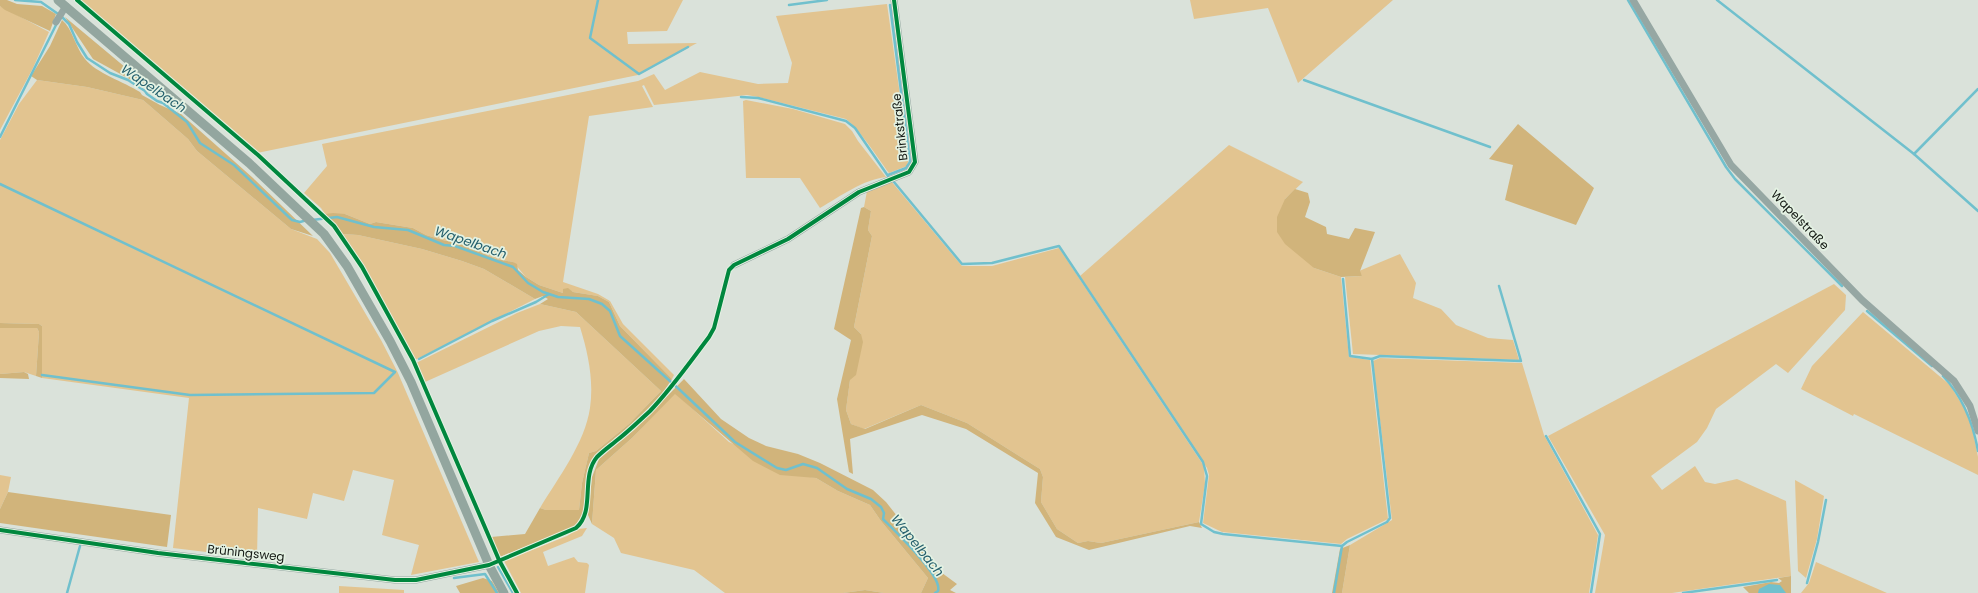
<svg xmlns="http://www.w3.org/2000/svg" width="1978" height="593" font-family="Poppins,sans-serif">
<rect width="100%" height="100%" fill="#dae2da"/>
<g fill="#e2c490">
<polygon points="78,0 683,0 667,31 627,32 628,44 697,43 638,75 257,153"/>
<polygon points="1190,0 1393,0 1298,83 1268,8 1194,19"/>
<path d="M 887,4 L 909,158 L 907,166 L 889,173 C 877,157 861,131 846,119 L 758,97 L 747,95 L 654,105 L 644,85 L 642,86 L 653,107 L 589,116 L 563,282 L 598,294 L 610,301 L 623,324 L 674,375 L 672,379 L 620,326 L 609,302 L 598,296 L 573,292 L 568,289 L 563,293 L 539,285 L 526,277 L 513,262 L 496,259 L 454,241 L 446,241 L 426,235 L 413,228 L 376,222 L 370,224 L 345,214 L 325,214 L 321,208 L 304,193 L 327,166 L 322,144 L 638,81 L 654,74 L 665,90 L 700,72 L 758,84 L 788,83 L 792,63 L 776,16 Z"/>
<polygon points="0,6 49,32 33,68 0,130"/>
<polygon points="37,80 87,87 143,100 188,139 197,151 291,229 317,239 330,253 381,340 398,373 479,562 411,575 419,545 382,535 394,480 353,470 344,501 313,493 307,519 258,508 257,558 173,548 189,398 42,378 42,326 39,324 0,323 0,140 19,104"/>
<path d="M 746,100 L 793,109 L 838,122 L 845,124 L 852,131 L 858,141 L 886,177 C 862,180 841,196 820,208 L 800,178 L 746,178 L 743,101 Z"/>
<polygon points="1229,145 1303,182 1285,199 1314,268 1341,277 1349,357 1370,360 1388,519 1347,539 1341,544 1222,532 1203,523 1209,475 1207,468 1080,276"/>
<polygon points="891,181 962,266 992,266 1059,248 1204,466 1205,484 1199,522 1101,543 1088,541 1078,543 1057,529 1041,502 1043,477 1040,469 967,423 921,405 864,429 851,424 846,410 850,380 861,334 854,327 872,236 868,230 871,211 864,207 867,191"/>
<polygon points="342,234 358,235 422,249 462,261 484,269 535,299 415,360 362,262"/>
<polygon points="1400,254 1416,283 1413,298 1441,309 1456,325 1488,338 1513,340 1519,360 1353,354 1345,277 1362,276 1359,271"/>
<polygon points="1834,284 1846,295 1845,310 1788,373 1776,364 1716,409 1707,428 1697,442 1651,476 1662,490 1695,466 1705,482 1715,484 1737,479 1786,501 1791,576 1672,593 1595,593 1605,535 1548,436"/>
<path d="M 540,304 L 576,312 L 661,391 L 629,424 L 596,451 L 589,453 L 582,483 L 579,510 L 546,510 L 540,508 C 558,478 585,443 590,408 C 594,380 588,353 580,327 L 561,326 L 539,331 L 425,382 L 416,363 L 517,313 Z"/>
<polygon points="1863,312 1950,385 1966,411 1973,432 1978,457 1978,475 1854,414 1853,416 1801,389 1812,366"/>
<polygon points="0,328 37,328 39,332 36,376 24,372 0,374"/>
<polygon points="1380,358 1522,363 1544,435 1598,535 1589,593 1342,593 1350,545 1392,520 1373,361"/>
<polygon points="675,393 729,442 799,475 816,478 838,491 870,505 881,521 928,578 921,593 884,593 865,590 843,593 725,593 694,570 621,553 614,538 592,524 596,470 632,438"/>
<polygon points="0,475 11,477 8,492 0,509"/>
<polygon points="1795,480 1824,496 1817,539 1806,578 1798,571"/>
<polygon points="587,528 582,536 543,552 548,566 574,557 578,562 587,563 589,565 585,593 521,593 504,561 567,536 578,529"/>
<polygon points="1816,562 1887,593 1801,593 1809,583"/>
<polygon points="339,586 404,590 404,593 339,593"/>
</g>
<g fill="#d1b47b">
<polygon points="0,0 7,0 17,4 42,6 56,14 50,31 5,10 0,6"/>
<polygon points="65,17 174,108 144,87 93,59"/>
<path d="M 62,20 C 73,29 75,47 85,59 C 96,73 124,82 140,92 L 142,95 L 160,105 L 181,114 L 253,178 L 313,236 L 291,229 L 197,151 L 188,139 L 143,100 L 87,87 L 37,80 L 31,76 L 50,46 Z"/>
<polygon points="1518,124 1594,188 1576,225 1505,200 1513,165 1489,159"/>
<polygon points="1295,189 1308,193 1310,202 1305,217 1326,227 1327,234 1349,239 1355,228 1375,232 1360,271 1362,276 1341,277 1314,268 1285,244 1277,232 1277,217 1285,199"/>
<polygon points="864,207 871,211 868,230 872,236 854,327 861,334 863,342 856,375 850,380 846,410 851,424 865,429 921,405 967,423 1040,469 1043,477 1041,502 1057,529 1078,543 1088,541 1101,543 1199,522 1202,528 1190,526 1089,550 1056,537 1035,503 1038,473 966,429 922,415 850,439 853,474 849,472 837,399 851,340 834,329 861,208"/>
<polygon points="333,213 345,214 370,224 376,222 413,228 426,235 446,241 454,241 496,259 513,262 517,264 518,270 526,277 539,285 563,293 563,289 568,288 573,292 598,296 609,302 620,326 672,379 662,394 631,426 595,455 588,470 583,514 575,526 500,557 491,537 525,534 540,508 546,510 579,510 582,483 589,453 596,451 629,424 661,391 576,312 540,304 548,299 543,296 535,299 484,269 462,261 422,249 358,235 342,234 325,214"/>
<polygon points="0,323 39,324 42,326 42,378 36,376 39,332 37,328 0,328"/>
<polygon points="24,372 28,374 29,379 0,378 0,374"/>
<polygon points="684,379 721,419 749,438 766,446 798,454 820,463 873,490 886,502 942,573 957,584 950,590 956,593 921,593 928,578 881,521 870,505 838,491 816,478 780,475 753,461 675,394 632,438 596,470 592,524 588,515 592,477 599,459 634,430"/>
<polygon points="8,492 171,515 167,547 0,523 0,509"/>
<polygon points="1350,545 1342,593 1332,593 1340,549"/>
<polygon points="1791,576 1791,593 1749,593 1743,587 1771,582 1779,583 1782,581 1778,578"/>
<polygon points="483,578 492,581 499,593 460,593 456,586"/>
<polygon points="865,590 884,593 843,593"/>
</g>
<polygon fill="#70c0cd" points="1769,584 1780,585 1786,593 1758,593 1759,589"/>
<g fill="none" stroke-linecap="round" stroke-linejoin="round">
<g stroke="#70c0cd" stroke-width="2.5">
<polyline points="15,0 41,2 61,16 69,24 77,42 87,58 110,73 128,80 145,91 147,94 157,101 163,103 187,122 200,143 234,165 292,220 300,222 307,220"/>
<polyline points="598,0 590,38 639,74 688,47"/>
<polyline points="1628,0 1726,167 1735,179 1842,286"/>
<polyline points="1717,0 1914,154 1978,211"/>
<polyline points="789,5 827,0"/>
<polyline points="1304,80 1490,147"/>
<polyline points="741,97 758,98 846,121 855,128 888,176"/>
<polyline points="0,137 57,23"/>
<polyline points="1914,154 1978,89"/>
<polyline points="888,175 906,168 910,162 890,5"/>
<polyline points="894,182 962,264 992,263 1059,246 1203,462 1207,476 1201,524 1214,532 1223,534 1342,546"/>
<polyline points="0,184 395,372 374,393 190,395 42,375"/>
<path d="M 312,220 L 337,217 L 374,227 L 408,230 L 444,245 L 455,246 L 513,267 L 528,283 L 543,292 L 558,297 L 589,299 L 602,304 L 610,311 L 620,336 L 681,391 L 735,442 L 777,468 L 786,470 L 803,464 L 817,468 L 847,489 L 871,499 L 881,507 L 884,513 L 883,519 C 895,531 943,576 938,591 L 935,593"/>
<polyline points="1343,279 1350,356 1372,359"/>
<polyline points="1867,311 1932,366"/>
<polyline points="419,359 492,321 536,302 549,294"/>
<path d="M 1943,376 C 1963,397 1973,423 1978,451"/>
<polyline points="1546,436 1600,534 1591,593"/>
<polyline points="498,567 513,593"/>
<polyline points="454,578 485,574 497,593"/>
<polyline points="1807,583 1818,542 1826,500"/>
<polyline points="67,593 80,546"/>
<polyline points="1334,593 1342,546 1347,542 1387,522 1390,518 1372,359 1380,356 1521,361 1499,286"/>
<polyline points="1683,593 1777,580"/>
</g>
<g stroke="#96a7a3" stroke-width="7">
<polyline points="1633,0 1731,165 1862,300 1954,381 1970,406 1978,431"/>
<polyline points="56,22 66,6"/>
<polyline points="734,265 788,239 859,192 909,172 915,162 894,0"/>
<polyline points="0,530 158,553 395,580 416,580 489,565"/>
</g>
<polyline stroke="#93a69f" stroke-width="9" points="58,0 249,163 324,234 347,266 390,341 411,382 489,565 504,593"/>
<defs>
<g id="cycleway">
<polyline points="77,0 258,155 334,226 362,267 413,360 499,560 517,593"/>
<path d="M 0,530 L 158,553 L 395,580 L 416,580 L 489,565 L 576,528 C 596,511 580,477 597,457 C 603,451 610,446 616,441 C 628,432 639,421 650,411 C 672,388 690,362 709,337 L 714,328 L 729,270 L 734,265 L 788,239 L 859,192 L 909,172 L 915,162 L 894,0"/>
</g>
</defs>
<use href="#cycleway" stroke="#e4f2e3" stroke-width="6"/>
<use href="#cycleway" stroke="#00873e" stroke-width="4"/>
</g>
<g text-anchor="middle" stroke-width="3.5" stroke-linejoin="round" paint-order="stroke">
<g font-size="12" fill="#121712" stroke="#e4f2e3">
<text transform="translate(900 127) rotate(-96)" y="4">Brinkstraße</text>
<text transform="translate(1800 220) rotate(46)" y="4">Wapelstraße</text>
<text transform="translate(246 553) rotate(6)" y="4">Brüningsweg</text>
</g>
<g font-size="13" font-style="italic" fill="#245f6c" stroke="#e4f2e3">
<text transform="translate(154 88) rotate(34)" y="5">Wapelbach</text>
<text transform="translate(471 242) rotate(19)" y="5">Wapelbach</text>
<text transform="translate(918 545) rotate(51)" y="5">Wapelbach</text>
</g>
</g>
</svg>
